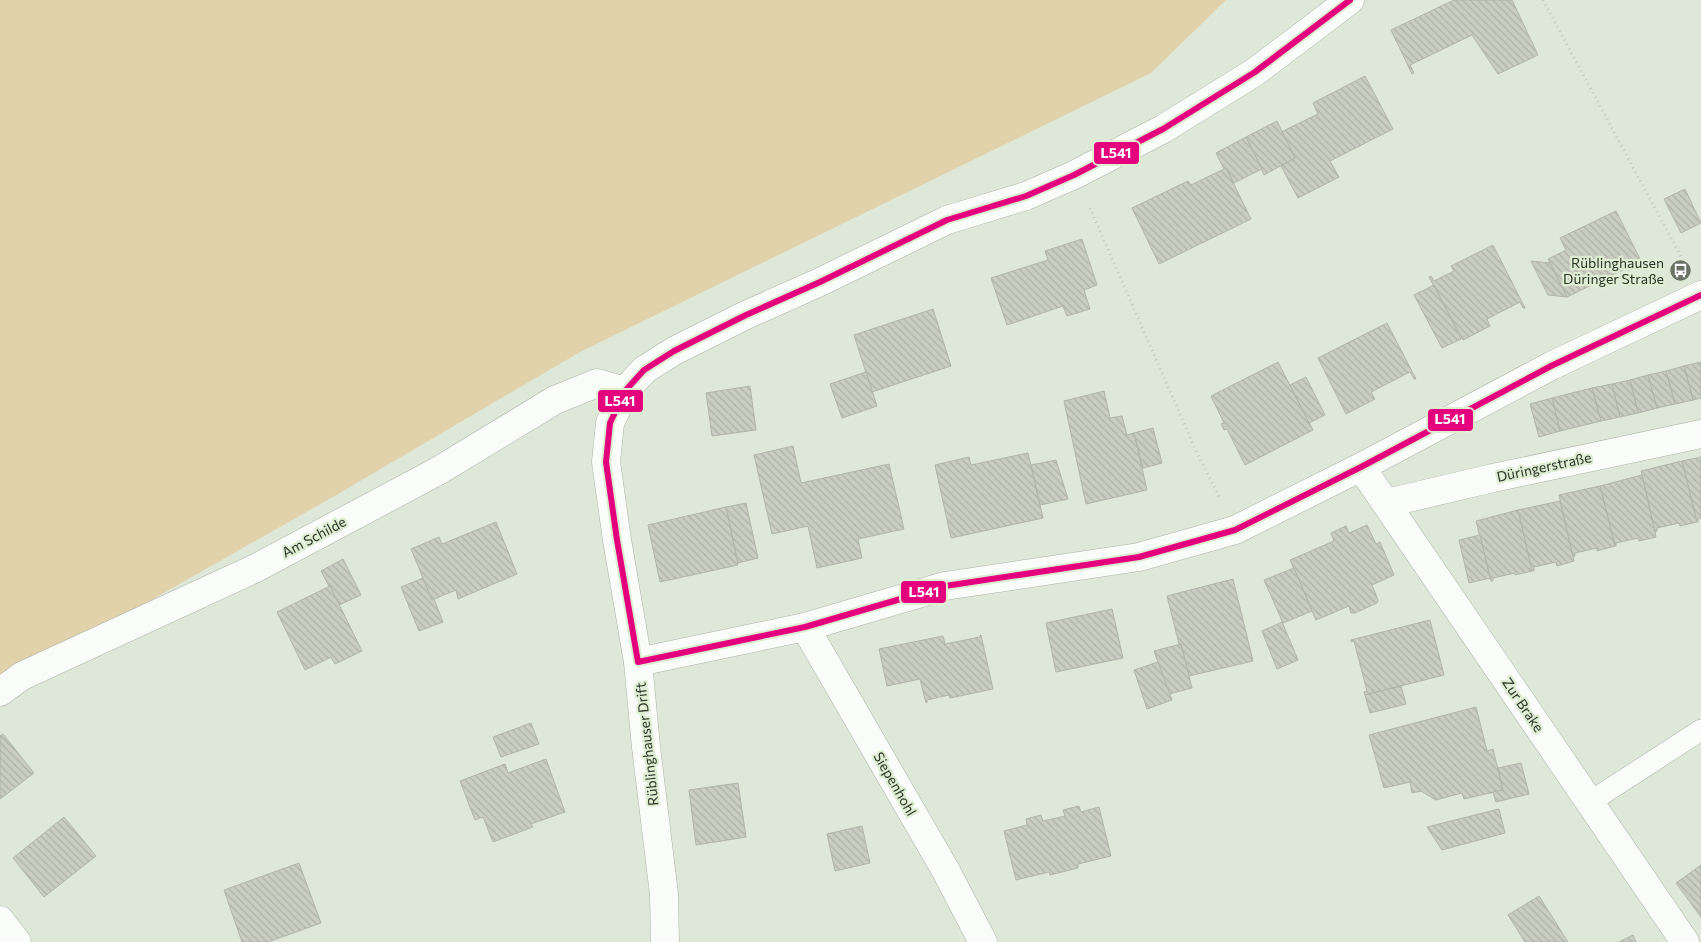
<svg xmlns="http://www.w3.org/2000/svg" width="1701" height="942" font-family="Commissioner,sans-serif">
<defs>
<pattern id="building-back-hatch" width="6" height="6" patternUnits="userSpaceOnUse" patternTransform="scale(1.25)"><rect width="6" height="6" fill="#cacec2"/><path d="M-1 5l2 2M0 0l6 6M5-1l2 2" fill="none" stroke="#aeb1a7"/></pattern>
</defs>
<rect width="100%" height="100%" fill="#dee8d9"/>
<polygon fill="#e2d2ab" points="0,0 1226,0 1151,73 580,352 338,494 0,686"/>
<g fill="url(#building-back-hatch)" stroke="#b1b5a9">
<polygon points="1454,0 1512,0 1538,55 1498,74 1472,35 1410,65 1414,73 1412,74 1391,30"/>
<polygon points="1365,76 1393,129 1330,161 1339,177 1298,198 1281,166 1295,158 1281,132 1318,114 1313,103"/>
<polygon points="1277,121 1295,158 1264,175 1246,137"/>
<polygon points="1246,137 1262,169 1234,183 1226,168 1224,169 1216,153"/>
<polygon points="1226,168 1251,219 1159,264 1132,208 1188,181 1191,185"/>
<polygon points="1685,189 1701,223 1681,233 1664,199"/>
<polygon points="1616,211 1641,261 1567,297 1548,259 1566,250 1560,238"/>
<polygon points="1082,239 1097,285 1084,290 1090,309 1067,316 1063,306 1007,325 991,278 1048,260 1045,251"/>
<polygon points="1493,245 1525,308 1523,308 1520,302 1487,319 1490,326 1463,340 1429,277 1431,276 1434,281 1454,271 1451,266"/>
<polygon points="1531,261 1550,263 1567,297 1548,295"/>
<polygon points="1434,285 1461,339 1442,348 1414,295"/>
<polygon points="933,309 951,366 872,392 854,335"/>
<polygon points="1387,323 1416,379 1414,379 1410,372 1371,392 1375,399 1346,414 1318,358"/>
<polygon points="1278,362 1313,430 1245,465 1227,429 1224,430 1221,424 1224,423 1211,396"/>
<polygon points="1701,362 1701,398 1693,400 1684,366"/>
<polygon points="1684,366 1693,400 1675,404 1666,371"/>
<polygon points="1666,371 1675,404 1657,408 1648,375"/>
<polygon points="866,372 877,406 842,418 830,384"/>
<polygon points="1648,375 1657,408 1638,413 1630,380"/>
<polygon points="1306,377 1325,415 1309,423 1290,385"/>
<polygon points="1630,380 1638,413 1620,417 1612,384"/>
<polygon points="1612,384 1620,417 1601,421 1592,388"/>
<polygon points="750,386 756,430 712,436 706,393"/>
<polygon points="1592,388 1601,421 1560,431 1552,398"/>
<polygon points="1104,391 1110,418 1122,416 1127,435 1134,433 1147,490 1086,504 1064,401"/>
<polygon points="1552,398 1560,431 1539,437 1530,404"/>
<polygon points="1153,428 1162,463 1143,468 1134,433"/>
<polygon points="793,446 801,483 889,464 904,529 858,539 862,558 817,568 808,526 772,534 754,455"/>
<polygon points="1028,453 1043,518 951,538 935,465 969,457 971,465"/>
<polygon points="1701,457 1701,518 1698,519 1698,522 1697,522 1682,461"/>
<polygon points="1056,460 1068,499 1040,505 1031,465"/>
<polygon points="1682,461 1697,522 1680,526 1679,523 1657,528 1657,531 1655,532 1641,471"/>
<polygon points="1642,475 1656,537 1639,541 1638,538 1616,543 1616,546 1615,546 1600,486"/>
<polygon points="1600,486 1615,546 1597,551 1597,548 1575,553 1575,556 1573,557 1559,495"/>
<polygon points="1560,501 1574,561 1557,566 1556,562 1534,567 1534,571 1532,571 1518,510"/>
<polygon points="746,503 758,558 738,563 726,507"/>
<polygon points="726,507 738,565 660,582 648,525"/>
<polygon points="1518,510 1532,571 1515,575 1515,573 1493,578 1493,581 1491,581 1476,521"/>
<polygon points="496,522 517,574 458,599 456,590 432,600 411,549 439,537 442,544"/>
<polygon points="1367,525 1376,544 1380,542 1394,575 1372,585 1378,600 1377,603 1355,613 1351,613 1349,606 1316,620 1290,560 1334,541 1331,533 1346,526 1349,533"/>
<polygon points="1480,535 1490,578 1469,583 1459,540"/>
<polygon points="343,559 361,595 339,605 321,571"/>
<polygon points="1294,568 1312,611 1283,623 1264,580"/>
<polygon points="423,578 432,600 434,599 443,622 419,631 401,587"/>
<polygon points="1233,579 1253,661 1189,676 1181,644 1179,644 1167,596"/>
<polygon points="330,586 362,651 335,664 331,657 305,670 277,612"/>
<polygon points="1112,609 1123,658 1056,672 1046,623"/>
<polygon points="1430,620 1444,675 1365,695 1364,692 1367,691 1354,641 1351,642 1351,640"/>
<polygon points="1282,622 1298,660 1277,669 1262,631"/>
<polygon points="980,635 981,635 993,689 950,698 949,695 927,700 927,702 926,703 920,679 887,686 879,649 943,636 945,644 980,637"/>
<polygon points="1181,644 1192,688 1169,694 1154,651"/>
<polygon points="1158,662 1172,700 1147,709 1134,670"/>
<polygon points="1401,686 1406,704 1370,713 1365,695"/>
<polygon points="1476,707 1487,751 1493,749 1503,790 1464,799 1462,793 1436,800 1421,791 1412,793 1410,782 1384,788 1369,735"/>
<polygon points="531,723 539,744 501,757 493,737"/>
<polygon points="3,734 34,773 0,799 0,736"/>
<polygon points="546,759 565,812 531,824 533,827 493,842 483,817 475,820 460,781 505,764 508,773"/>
<polygon points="1521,763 1529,794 1496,802 1493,792 1503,790 1498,768"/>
<polygon points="738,783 746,837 696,845 689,790"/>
<polygon points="1079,806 1081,812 1099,807 1111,856 1078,864 1078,868 1050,875 1049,872 1016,880 1004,831 1027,825 1026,819 1041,815 1043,821 1065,816 1063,810"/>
<polygon points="1499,809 1505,833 1442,850 1427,827"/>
<polygon points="64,817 96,856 44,897 13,858"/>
<polygon points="862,826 870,863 835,871 827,834"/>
<polygon points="299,863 321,923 268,942 242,942 224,890"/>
<polygon points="1701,865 1701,917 1676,883"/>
<polygon points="1539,896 1568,942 1525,942 1508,915"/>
<polygon points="1633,935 1636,942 1619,942"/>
</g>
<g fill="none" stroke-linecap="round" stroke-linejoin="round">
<defs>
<polyline id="service" points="1590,802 1701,730"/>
<g id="minor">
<polyline points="1361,467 1685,942"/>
<polyline points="1387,503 1493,478 1701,434"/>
<polyline points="805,627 946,871 983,942"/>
<polyline points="638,662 805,627 945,586 1139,557 1235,530 1361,467 1551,366 1701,295"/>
<polyline points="0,692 22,676 256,568 438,471 555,400 597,383 625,391"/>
<polyline points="0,920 17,942"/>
<polyline points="665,942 664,894 646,747 638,662 617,540 606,462 610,423 625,391 644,370 674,351 746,315 820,282 947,220 1026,196 1074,175 1163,129 1255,72 1350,0"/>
</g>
</defs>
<use href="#service" stroke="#abb3a8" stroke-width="22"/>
<use href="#minor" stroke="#abb3a8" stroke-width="29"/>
<g stroke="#c3c7c2" stroke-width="3" stroke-dasharray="1 4" stroke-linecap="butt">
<polyline points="1543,0 1685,264"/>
<polyline points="1090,208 1197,453 1220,498"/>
</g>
<use href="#service" stroke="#fafcf9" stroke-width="21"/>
<use href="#minor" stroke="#fafcf9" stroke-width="28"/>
<defs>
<polyline id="bus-1" points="1350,0 1255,72 1163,129 1074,175 1026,196 947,220 820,282 746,315 674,351 644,370 625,391 610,423 606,462 617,540 638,662 805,627 945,586 1139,557 1235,530 1361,467 1551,366 1701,295"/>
</defs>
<use href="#bus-1" stroke="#ddeed3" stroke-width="10"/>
<use href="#bus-1" stroke="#e5007d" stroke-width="6"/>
</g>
<defs>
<symbol id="bus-disc" viewBox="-11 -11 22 22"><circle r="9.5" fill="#6a7265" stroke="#ddeed3"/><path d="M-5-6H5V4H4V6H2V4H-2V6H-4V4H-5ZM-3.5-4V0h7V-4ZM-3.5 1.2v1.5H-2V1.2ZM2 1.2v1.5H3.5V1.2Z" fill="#fff"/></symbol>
</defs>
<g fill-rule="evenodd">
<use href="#bus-disc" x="1668" y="258" width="25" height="25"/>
</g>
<g text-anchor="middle" stroke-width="4.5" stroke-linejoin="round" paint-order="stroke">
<g font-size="14" fill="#2b3227" stroke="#ddeed3" text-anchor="end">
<text x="1664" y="268">Rüblinghausen<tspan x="1664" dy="16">Düringer Straße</tspan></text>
</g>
<g font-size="14" fill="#2b3227" stroke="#ddeed3">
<text transform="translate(1544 467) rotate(-12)" y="5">Düringerstraße</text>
<text transform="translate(314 537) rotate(-28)" y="5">Am Schilde</text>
<text transform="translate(1523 705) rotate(56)" y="5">Zur Brake</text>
<text transform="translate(647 744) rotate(-96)" y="5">Rüblinghauser Drift</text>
<text transform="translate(895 784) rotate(60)" y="5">Siepenhohl</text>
</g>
</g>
<g stroke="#ddeed3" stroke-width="2">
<rect x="1093" y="141" width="47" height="24" rx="5" fill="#e5007d"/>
<rect x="597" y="389" width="47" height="24" rx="5" fill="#e5007d"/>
<rect x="1427" y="408" width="47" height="24" rx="5" fill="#e5007d"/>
<rect x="900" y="580" width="47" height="24" rx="5" fill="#e5007d"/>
</g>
<g font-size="14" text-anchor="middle" font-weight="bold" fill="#fff">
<text x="1116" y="158">L541</text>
<text x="620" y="406">L541</text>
<text x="1450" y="424">L541</text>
<text x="924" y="597">L541</text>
</g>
</svg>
